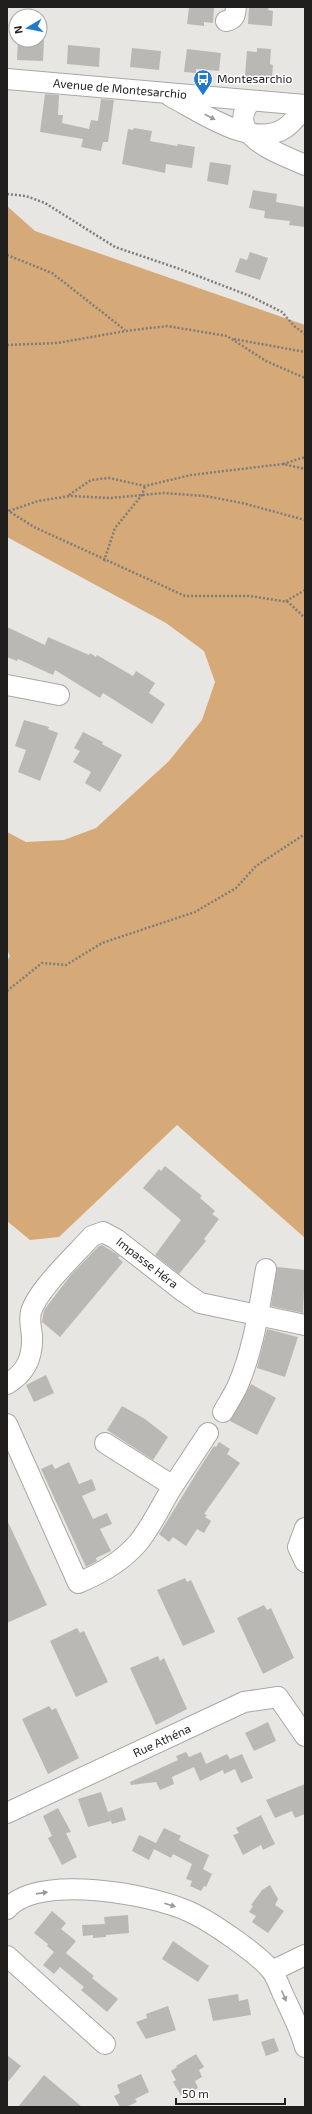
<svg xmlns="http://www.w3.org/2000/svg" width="312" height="2114" font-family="'Exo 2',sans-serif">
<rect width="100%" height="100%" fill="#e8e6e3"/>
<polygon fill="#d6aa78" points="7,206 35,231 305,325 305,1238 177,1125 59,1237 30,1240 7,1221 7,961 10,956 7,950 7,832 26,842 64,840 96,828 169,761 202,720 215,682 204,651 166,623 7,537"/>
<g fill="#bab8b5">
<polygon points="189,7 214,7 213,23 204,22 204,26 187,24"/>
<polygon points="249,7 269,7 268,10 273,11 272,26 248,24"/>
<polygon points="18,40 44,40 43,61 17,60"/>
<polygon points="68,45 100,48 99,67 67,64"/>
<polygon points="132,48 161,51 159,70 130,67"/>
<polygon points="257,48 271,49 270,64 273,65 272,79 245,76 247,51 257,52"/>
<polygon points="187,49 221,53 219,71 196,69 196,73 184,72"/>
<polygon points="45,94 59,95 58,115 63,115 62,123 89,129 91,120 98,121 101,99 114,100 108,142 103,142 101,151 81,147 83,139 40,132"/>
<polygon points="134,128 152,131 150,141 177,146 178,144 195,147 192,168 166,164 165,173 122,164 128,129 133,130"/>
<polygon points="210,162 231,165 228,185 207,181"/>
<polygon points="253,190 277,194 276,202 305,207 305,227 289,225 290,221 264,218 265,211 249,208"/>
<polygon points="250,252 268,258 260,280 235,272 240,258 247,260"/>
<polygon points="7,627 45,645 48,637 89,655 90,653 96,657 97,655 133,676 136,671 155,683 149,693 165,704 152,724 103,693 100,698 55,670 53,675 18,659 17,661 7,657"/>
<polygon points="24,720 49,727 48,729 58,733 40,781 18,772 26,750 15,746"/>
<polygon points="83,732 103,742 102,744 122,755 100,792 85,783 91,772 73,762 80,751 74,748"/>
<polygon points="165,1166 202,1196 200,1198 215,1211 212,1214 219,1219 204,1239 206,1241 179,1274 155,1255 181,1220 143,1188 159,1169 161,1171"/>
<polygon points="102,1245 120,1256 118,1258 123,1262 60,1337 42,1322 44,1310 71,1275 99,1246"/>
<polygon points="277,1267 305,1270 303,1313 271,1306"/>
<polygon points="267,1329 298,1337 285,1377 257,1368"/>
<polygon points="46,1375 54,1393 34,1402 26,1385"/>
<polygon points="251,1384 276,1398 257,1435 230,1421"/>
<polygon points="122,1406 145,1419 168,1437 153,1460 107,1430"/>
<polygon points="219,1442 230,1449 227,1454 240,1463 204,1514 207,1515 205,1517 211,1521 204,1533 197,1529 186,1546 173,1537 169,1542 159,1534 201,1466 214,1446 216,1447"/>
<polygon points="69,1462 79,1484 92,1479 96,1490 82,1496 93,1519 107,1513 112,1524 100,1529 111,1551 96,1558 97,1561 86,1567 41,1469 52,1464 55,1469"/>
<polygon points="7,1520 47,1605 7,1623"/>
<polygon points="185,1578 187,1582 191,1580 215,1632 183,1646 157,1590"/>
<polygon points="264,1605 267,1610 271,1608 294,1658 263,1674 237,1618"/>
<polygon points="77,1628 80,1633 84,1631 108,1682 76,1697 50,1641"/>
<polygon points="158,1656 160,1661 164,1658 187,1709 156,1725 130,1668"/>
<polygon points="49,1706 52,1710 56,1708 79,1758 48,1774 22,1719"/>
<polygon points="268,1722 276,1741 254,1751 245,1733"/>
<polygon points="186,1752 189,1757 201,1752 206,1764 227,1754 232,1763 230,1759 242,1754 253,1778 241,1783 235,1769 224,1774 223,1770 200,1781 194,1767 172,1777 174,1784 160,1790 156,1782 131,1785 130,1782 178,1760 176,1756"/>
<polygon points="305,1784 305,1814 295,1818 292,1811 275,1818 266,1800"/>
<polygon points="101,1792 111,1821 88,1827 78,1799"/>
<polygon points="122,1807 126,1820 112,1824 108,1812"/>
<polygon points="58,1808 71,1832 66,1833 77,1857 62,1865 48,1838 52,1836 43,1816"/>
<polygon points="261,1815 275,1844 263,1850 261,1845 243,1855 233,1835 239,1833 236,1828"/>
<polygon points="164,1828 181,1836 179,1840 209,1855 203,1869 212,1874 206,1887 204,1886 201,1891 190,1886 192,1881 186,1879 192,1864 173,1854 171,1858 154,1849 149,1860 132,1851 139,1835 156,1843"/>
<polygon points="270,1885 278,1899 275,1905 284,1911 268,1933 252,1922 256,1916 249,1912 253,1906 251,1905 262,1890"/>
<polygon points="52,1911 66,1923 61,1929 76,1941 66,1953 94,1976 92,1978 118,1999 107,2012 81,1990 84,1987 60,1967 54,1974 43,1965 54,1952 47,1946 48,1944 34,1933"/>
<polygon points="128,1915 129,1933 106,1935 106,1937 93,1938 93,1935 83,1936 82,1925 105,1924 104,1917"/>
<polygon points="173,1941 209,1966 198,1982 162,1959"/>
<polygon points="238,1994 239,2001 248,1999 251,2015 213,2021 208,1999"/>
<polygon points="168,2006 176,2030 146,2039 136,2022 147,2018 146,2014"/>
<polygon points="274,2038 279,2051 266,2056 261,2042"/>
<polygon points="196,2054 204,2067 199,2070 202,2077 195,2081 198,2088 182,2097 173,2082 176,2080 171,2071 177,2067 176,2066"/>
<polygon points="7,2055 21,2066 7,2083"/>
<polygon points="141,2074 149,2092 135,2099 137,2102 126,2107 120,2107 114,2096 120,2093 117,2085"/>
<polygon points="44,2075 82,2107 18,2107"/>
</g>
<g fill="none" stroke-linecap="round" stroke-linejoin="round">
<defs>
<g id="minor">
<path d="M 226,21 C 235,19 235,16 236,7"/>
<polyline points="7,79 305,105"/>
<path d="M 170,96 C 199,111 253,150 285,128 C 293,123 298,114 305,108"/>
<path d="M 251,101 C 222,135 281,154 305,165"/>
<polyline points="7,685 59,695"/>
<path d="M 7,1384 C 26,1373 33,1358 32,1336 C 31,1327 29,1321 31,1312 C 37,1290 76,1254 92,1236 L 103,1232 L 116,1239 L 184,1292 L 200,1303 L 305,1325"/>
<path d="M 223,1412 C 228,1403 234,1394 238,1385 C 254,1348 259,1308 266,1269"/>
<path d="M 7,1424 L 78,1583 C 100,1574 121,1562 137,1544 C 151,1528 161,1505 173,1486"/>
<polyline points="105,1443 173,1486 208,1433"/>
<polyline points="305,1528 298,1547 305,1562"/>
<polyline points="7,1813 244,1702 278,1697 305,1736"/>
<path d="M 7,1909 C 38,1873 152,1894 190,1912 C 210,1921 257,1953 271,1970 C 276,1976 279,1985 282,1992 C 290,2010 300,2028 305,2047"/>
<polyline points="7,1956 105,2044"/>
<polyline points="272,1971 305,1955"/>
</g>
</defs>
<use href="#minor" stroke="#a9a7a4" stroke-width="22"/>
<g stroke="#7d7c7a" stroke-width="2.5" stroke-dasharray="2 2" stroke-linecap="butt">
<polyline points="7,194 26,196 45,203 115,247 177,268 250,296 282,312 294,326 305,334"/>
<polyline points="7,255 52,273 125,330"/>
<polyline points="234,339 305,352"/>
<polyline points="7,345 57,343 126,331 167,326 227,336 266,361 305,378"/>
<polyline points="283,464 305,457"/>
<polyline points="69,495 91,480 109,478 145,486 191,475 283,464 305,469"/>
<polyline points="7,510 34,527 185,596 250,596 288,602 305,618"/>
<polyline points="9,511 38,501 70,496 110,498 164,493 205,496 242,503 305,520"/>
<polyline points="104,561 115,528 142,495 145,486"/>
<polyline points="286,601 305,590"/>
<polyline points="7,991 42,963 66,965 102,943 195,912 236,888 256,866 305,834"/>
</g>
<use href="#minor" stroke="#fff" stroke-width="20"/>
</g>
<defs><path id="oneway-solid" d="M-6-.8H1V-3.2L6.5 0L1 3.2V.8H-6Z"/></defs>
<g fill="#9b9a9a">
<use href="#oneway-solid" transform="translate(210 117) rotate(28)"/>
<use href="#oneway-solid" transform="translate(42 1893) rotate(-8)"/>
<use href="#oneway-solid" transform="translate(170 1905) rotate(18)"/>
<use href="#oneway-solid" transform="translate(284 1996) rotate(66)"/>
</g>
<defs>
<symbol id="bus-pin" viewBox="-11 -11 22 30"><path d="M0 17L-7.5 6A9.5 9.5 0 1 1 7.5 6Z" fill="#227ac8" stroke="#fff"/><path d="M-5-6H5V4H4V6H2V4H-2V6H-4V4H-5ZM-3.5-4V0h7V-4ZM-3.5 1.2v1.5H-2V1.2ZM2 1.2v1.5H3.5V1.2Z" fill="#fff"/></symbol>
</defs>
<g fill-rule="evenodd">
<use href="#bus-pin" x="192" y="68" width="22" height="30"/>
</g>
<g text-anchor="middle" stroke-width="3" stroke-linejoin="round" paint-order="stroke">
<g font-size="12" fill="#201f1e" stroke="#fff" text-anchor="start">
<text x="217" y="83">Montesarchio</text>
</g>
<g font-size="12" fill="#201f1e" stroke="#fff">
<text transform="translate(120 89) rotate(5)" y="4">Avenue de Montesarchio</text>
<text transform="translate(147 1263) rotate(38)" y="4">Impasse Héra</text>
<text transform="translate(162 1741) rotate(-25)" y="4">Rue Athéna</text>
</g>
</g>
<rect width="312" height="2114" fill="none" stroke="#201f1e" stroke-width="16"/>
<g transform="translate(28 28) rotate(260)"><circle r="19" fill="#ffffff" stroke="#a6a5a5"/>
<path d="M0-3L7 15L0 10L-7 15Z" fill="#227ac8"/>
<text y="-6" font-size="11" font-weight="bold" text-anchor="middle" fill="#201f1e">N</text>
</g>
<path d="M176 2098v6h109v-6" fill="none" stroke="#201f1e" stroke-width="2"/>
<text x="182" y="2098" font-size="12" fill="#201f1e" stroke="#ffffff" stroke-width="3" paint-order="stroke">50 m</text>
</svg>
